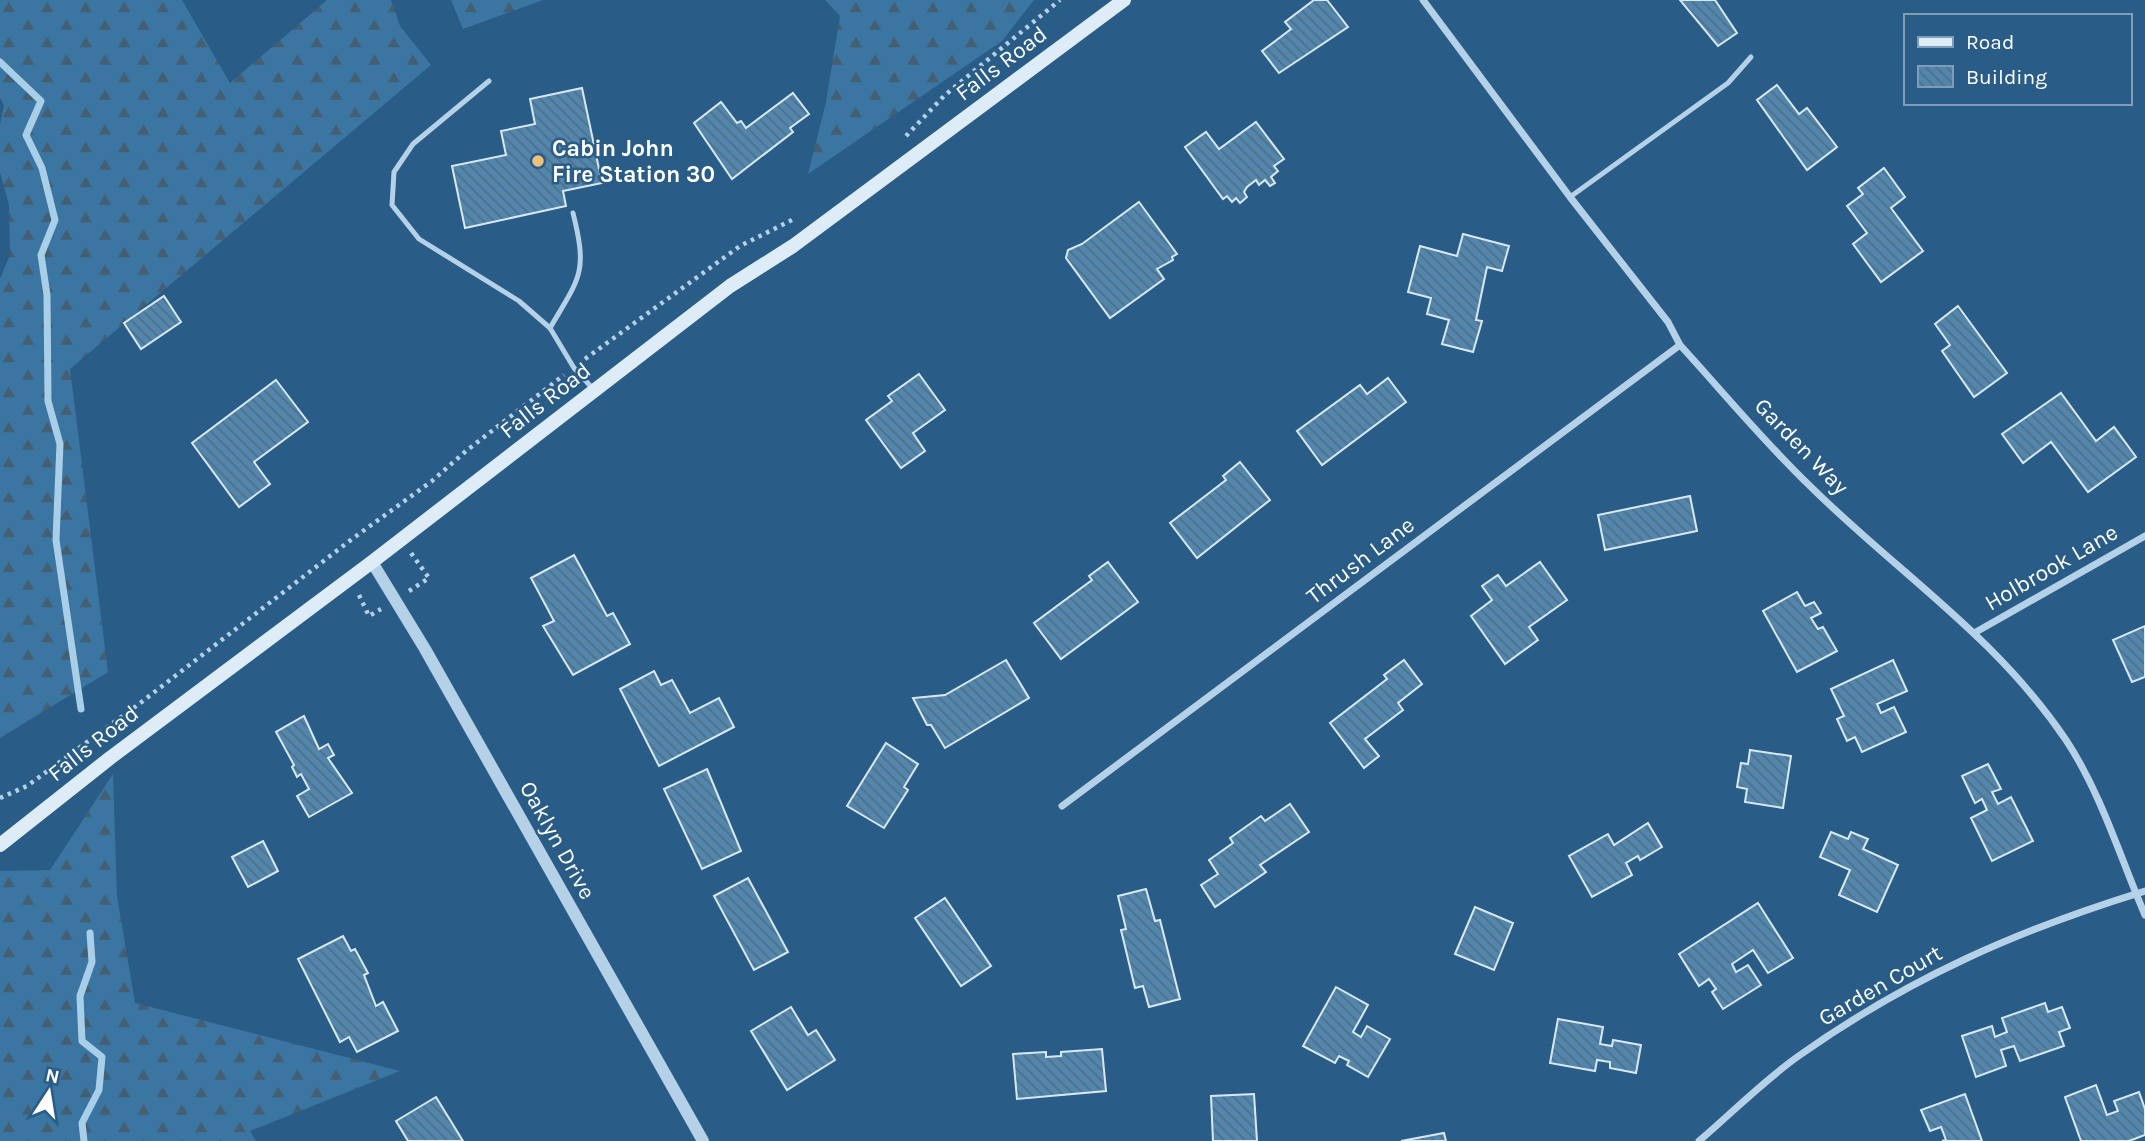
<svg xmlns="http://www.w3.org/2000/svg" width="2145" height="1141" font-family="Karla,sans-serif">
<defs>
<pattern id="forest-firs" width="22" height="20" patternUnits="userSpaceOnUse" patternTransform="scale(1.75)"><rect width="22" height="20" fill="#3b75a1"/><path d="M5 1l3.5 6h-7zM16 11l3.5 6h-7z" fill="#445e72"/></pattern>
<pattern id="building-back-hatch" width="6" height="6" patternUnits="userSpaceOnUse" patternTransform="scale(1.75)"><rect width="6" height="6" fill="#5286ad"/><path d="M-1 5l2 2M0 0l6 6M5-1l2 2" fill="none" stroke="#506f86"/></pattern>
</defs>
<rect width="100%" height="100%" fill="#295c86"/>
<g fill="url(#forest-firs)">
<polygon points="0,0 182,0 230,83 327,0 391,0 400,26 431,65 70,369 108,672 0,738 0,279 10,255 9,205 0,172 0,124 4,105 0,98"/>
<polygon points="451,0 543,0 463,29"/>
<polygon points="825,0 1034,0 1002,41 808,174 826,102 840,16"/>
<polygon points="113,774 117,896 135,1003 400,1071 250,1131 256,1141 0,1141 0,871 50,870"/>
</g>
<g fill="none" stroke-linecap="round" stroke-linejoin="round">
<g stroke="#a9cee8" stroke-width="7">
<polyline points="0,62 41,101 26,135 42,168 55,220 41,255 47,295 48,401 60,444 56,540 81,709"/>
<polyline points="84,1141 82,1123 99,1090 102,1057 82,1041 80,996 92,962 90,933"/>
</g>
</g>
<g fill="url(#building-back-hatch)" stroke="#d8e9f6" stroke-width="2">
<polygon points="1314,0 1327,0 1348,27 1279,73 1262,51 1291,29 1285,22"/>
<polygon points="1680,0 1715,0 1737,33 1718,46"/>
<polygon points="1777,85 1799,114 1807,108 1837,147 1807,170 1757,100"/>
<polygon points="582,88 602,183 563,191 566,206 465,228 452,166 506,155 501,131 535,124 530,99"/>
<polygon points="793,93 809,114 790,128 793,132 732,179 694,123 721,102 737,123 741,121 746,128"/>
<polygon points="1256,122 1284,159 1274,166 1278,171 1271,177 1275,183 1270,186 1265,180 1259,185 1256,180 1247,187 1244,192 1247,197 1240,203 1236,198 1232,202 1227,196 1223,199 1185,147 1206,132 1219,149"/>
<polygon points="1884,168 1905,197 1891,208 1923,251 1881,282 1853,244 1867,233 1847,206 1863,194 1858,188"/>
<polygon points="1139,202 1177,254 1172,257 1173,260 1157,269 1164,279 1110,318 1066,258 1068,250 1082,244"/>
<polygon points="1463,234 1509,246 1502,271 1487,267 1476,320 1482,321 1473,352 1442,344 1449,320 1427,314 1431,298 1408,292 1420,246 1457,256"/>
<polygon points="164,296 181,322 141,349 124,323"/>
<polygon points="1958,306 2007,373 1974,397 1942,351 1950,345 1935,324"/>
<polygon points="919,374 945,410 913,433 925,451 901,468 866,420 892,401 888,396"/>
<polygon points="1388,378 1406,402 1322,465 1297,431 1360,385 1367,394"/>
<polygon points="276,380 308,422 254,462 270,484 239,507 192,443"/>
<polygon points="2061,393 2096,441 2114,427 2136,457 2088,492 2051,442 2023,463 2002,434"/>
<polygon points="1240,462 1270,500 1197,558 1170,523 1226,480 1223,476"/>
<polygon points="1690,496 1697,531 1605,550 1598,515"/>
<polygon points="574,555 607,616 613,613 630,644 573,675 543,626 554,621 531,578"/>
<polygon points="1108,562 1138,602 1061,659 1034,623 1092,580 1089,576"/>
<polygon points="1540,562 1567,600 1529,627 1538,640 1505,664 1471,616 1492,600 1482,586 1498,575 1506,586"/>
<polygon points="1797,592 1805,606 1814,602 1821,613 1811,618 1818,629 1823,627 1837,651 1797,672 1763,611"/>
<polygon points="2145,626 2145,677 2132,682 2113,640"/>
<polygon points="1006,660 1029,698 945,748 931,725 927,725 913,698 945,695"/>
<polygon points="1404,660 1422,684 1398,703 1403,710 1365,739 1379,756 1364,768 1330,723 1387,679 1384,675"/>
<polygon points="1893,660 1907,691 1877,704 1881,713 1894,707 1906,732 1862,752 1855,737 1847,741 1837,719 1844,716 1831,689"/>
<polygon points="654,671 661,685 672,680 690,713 719,698 734,727 659,766 620,689"/>
<polygon points="304,716 319,749 328,744 334,755 328,758 352,793 309,817 297,796 309,789 301,774 297,777 292,767 294,765 276,732"/>
<polygon points="886,743 918,764 904,787 908,790 884,828 847,806"/>
<polygon points="1750,750 1791,756 1783,808 1745,802 1747,789 1737,787 1741,763 1748,764"/>
<polygon points="1988,764 2001,789 1992,792 1998,804 2011,797 2033,841 1992,861 1971,818 1987,810 1982,799 1975,803 1962,776"/>
<polygon points="707,769 741,851 702,869 664,789"/>
<polygon points="1290,804 1309,832 1260,865 1266,872 1215,907 1201,885 1218,874 1209,860 1233,843 1230,838 1261,816 1265,821"/>
<polygon points="1648,823 1662,847 1640,860 1638,856 1626,863 1632,875 1592,897 1569,856 1608,834 1614,845"/>
<polygon points="1831,832 1848,839 1851,832 1868,839 1863,849 1898,865 1877,912 1839,895 1850,870 1820,857"/>
<polygon points="263,841 278,871 248,887 232,857"/>
<polygon points="748,878 788,952 754,970 714,896"/>
<polygon points="1146,889 1155,921 1160,920 1180,999 1149,1007 1143,986 1135,988 1121,930 1126,929 1118,896"/>
<polygon points="945,898 991,966 961,986 915,918"/>
<polygon points="1758,903 1793,958 1768,973 1753,950 1732,964 1736,972 1748,965 1761,985 1723,1009 1712,992 1716,989 1709,979 1699,986 1679,954"/>
<polygon points="1475,907 1513,923 1494,970 1455,954"/>
<polygon points="343,936 351,951 355,949 368,973 364,975 376,1006 383,1002 398,1031 357,1052 349,1037 340,1042 298,959"/>
<polygon points="1336,987 1368,1005 1353,1032 1361,1037 1367,1026 1390,1039 1368,1077 1347,1065 1349,1061 1339,1056 1335,1063 1303,1046"/>
<polygon points="2045,1003 2048,1012 2062,1007 2070,1028 2059,1032 2064,1046 2020,1061 2014,1046 2001,1050 2006,1066 1976,1077 1962,1036 1992,1026 1995,1037 2007,1032 2002,1018"/>
<polygon points="791,1007 808,1035 816,1030 835,1060 787,1090 751,1031"/>
<polygon points="1558,1019 1603,1027 1600,1044 1612,1046 1613,1040 1641,1045 1636,1073 1610,1068 1610,1062 1597,1060 1595,1071 1550,1063"/>
<polygon points="1102,1049 1106,1091 1017,1099 1013,1054 1046,1052 1046,1057 1061,1056 1061,1052"/>
<polygon points="2096,1085 2107,1115 2118,1111 2114,1101 2139,1092 2145,1109 2145,1135 2129,1141 2081,1141 2065,1097"/>
<polygon points="1254,1094 1257,1141 1213,1141 1211,1096"/>
<polygon points="1965,1094 1982,1141 1942,1141 1946,1140 1941,1127 1930,1131 1921,1110"/>
<polygon points="436,1097 463,1141 408,1141 396,1121"/>
<polygon points="1444,1133 1446,1141 1401,1141"/>
</g>
<g fill="none" stroke-linecap="round" stroke-linejoin="round">
<g stroke="#b5d1e7" stroke-width="4.5" stroke-dasharray="3.5 5" stroke-linecap="butt">
<polyline points="906,136 945,95 1060,0"/>
<polyline points="585,359 740,246 792,220"/>
<polyline points="409,591 429,578 411,553"/>
<polyline points="359,595 369,616 381,609"/>
<polyline points="0,798 27,786 139,704 352,539 432,481 466,451 564,375"/>
</g>
<g stroke="#b5d1e7" stroke-width="5">
<polyline points="489,81 413,144 394,172 392,205 419,239 519,301 550,328 574,368 594,390"/>
<polyline points="1570,197 1728,83 1751,57"/>
<path d="M 550,328 C 580,277 588,273 573,213"/>
</g>
<g stroke="#b5d1e7" stroke-width="7">
<path d="M 1423,0 L 1570,197 L 1668,322 L 1680,345 C 1723,392 1764,442 1810,486 C 1898,573 1995,635 2066,740 C 2101,793 2120,857 2145,915"/>
<polyline points="1976,632 2145,536"/>
<polyline points="1062,806 1680,345"/>
<path d="M 1699,1141 C 1732,1113 1764,1080 1800,1055 C 1909,978 2018,930 2145,891"/>
</g>
<polyline stroke="#b5d1e7" stroke-width="12" points="372,562 425,649 703,1141"/>
<polyline stroke="#deecf7" stroke-width="14" points="0,845 110,758 372,562 730,286 793,246 1124,0"/>
</g>
<circle fill="#eec07c" stroke="#295c86" stroke-width="2.5" cx="538" cy="161" r="7"/>
<g text-anchor="middle" stroke-width="5" stroke-linejoin="round" paint-order="stroke">
<g font-size="23" fill="#fff" stroke="#295c86">
<text transform="translate(1001 63) rotate(-37)" y="8">Falls Road</text>
<text transform="translate(545 400) rotate(-38)" y="8">Falls Road</text>
<text transform="translate(1802 446) rotate(46)" y="8">Garden Way</text>
<text transform="translate(1360 560) rotate(-37)" y="8">Thrush Lane</text>
<text transform="translate(2051 567) rotate(-30)" y="8">Holbrook Lane</text>
<text transform="translate(93 743) rotate(-38)" y="8">Falls Road</text>
<text transform="translate(558 840) rotate(61)" y="8">Oaklyn Drive</text>
<text transform="translate(1880 985) rotate(-30)" y="8">Garden Court</text>
</g>
<g font-size="23" font-weight="bold" fill="#fff" stroke="#295c86" text-anchor="start">
<text x="552" y="156">Cabin John<tspan x="552" dy="26">Fire Station 30</tspan></text>
</g>
</g>
<rect x="1904" y="14" width="228" height="91" fill="#295c86" stroke="#7f9db6" stroke-width="2"/>
<rect x="1918" y="37" width="35" height="10" fill="#deecf7" stroke="#7f9db6" stroke-width="2"/>
<text x="1966" y="49" font-size="21" fill="#ffffff">Road</text>
<rect x="1918" y="66" width="35" height="21" fill="url(#building-back-hatch)" stroke="#7f9db6" stroke-width="2"/>
<text x="1966" y="84" font-size="21" fill="#ffffff">Building</text>
<g transform="translate(49 1092) rotate(12)" stroke="#295c86" stroke-width="5" paint-order="stroke">
<path d="M0-5L12 26L0 18L-12 26Z" fill="#ffffff"/>
<text y="-10" font-size="19" font-weight="bold" text-anchor="middle" fill="#ffffff">N</text>
</g>
</svg>
